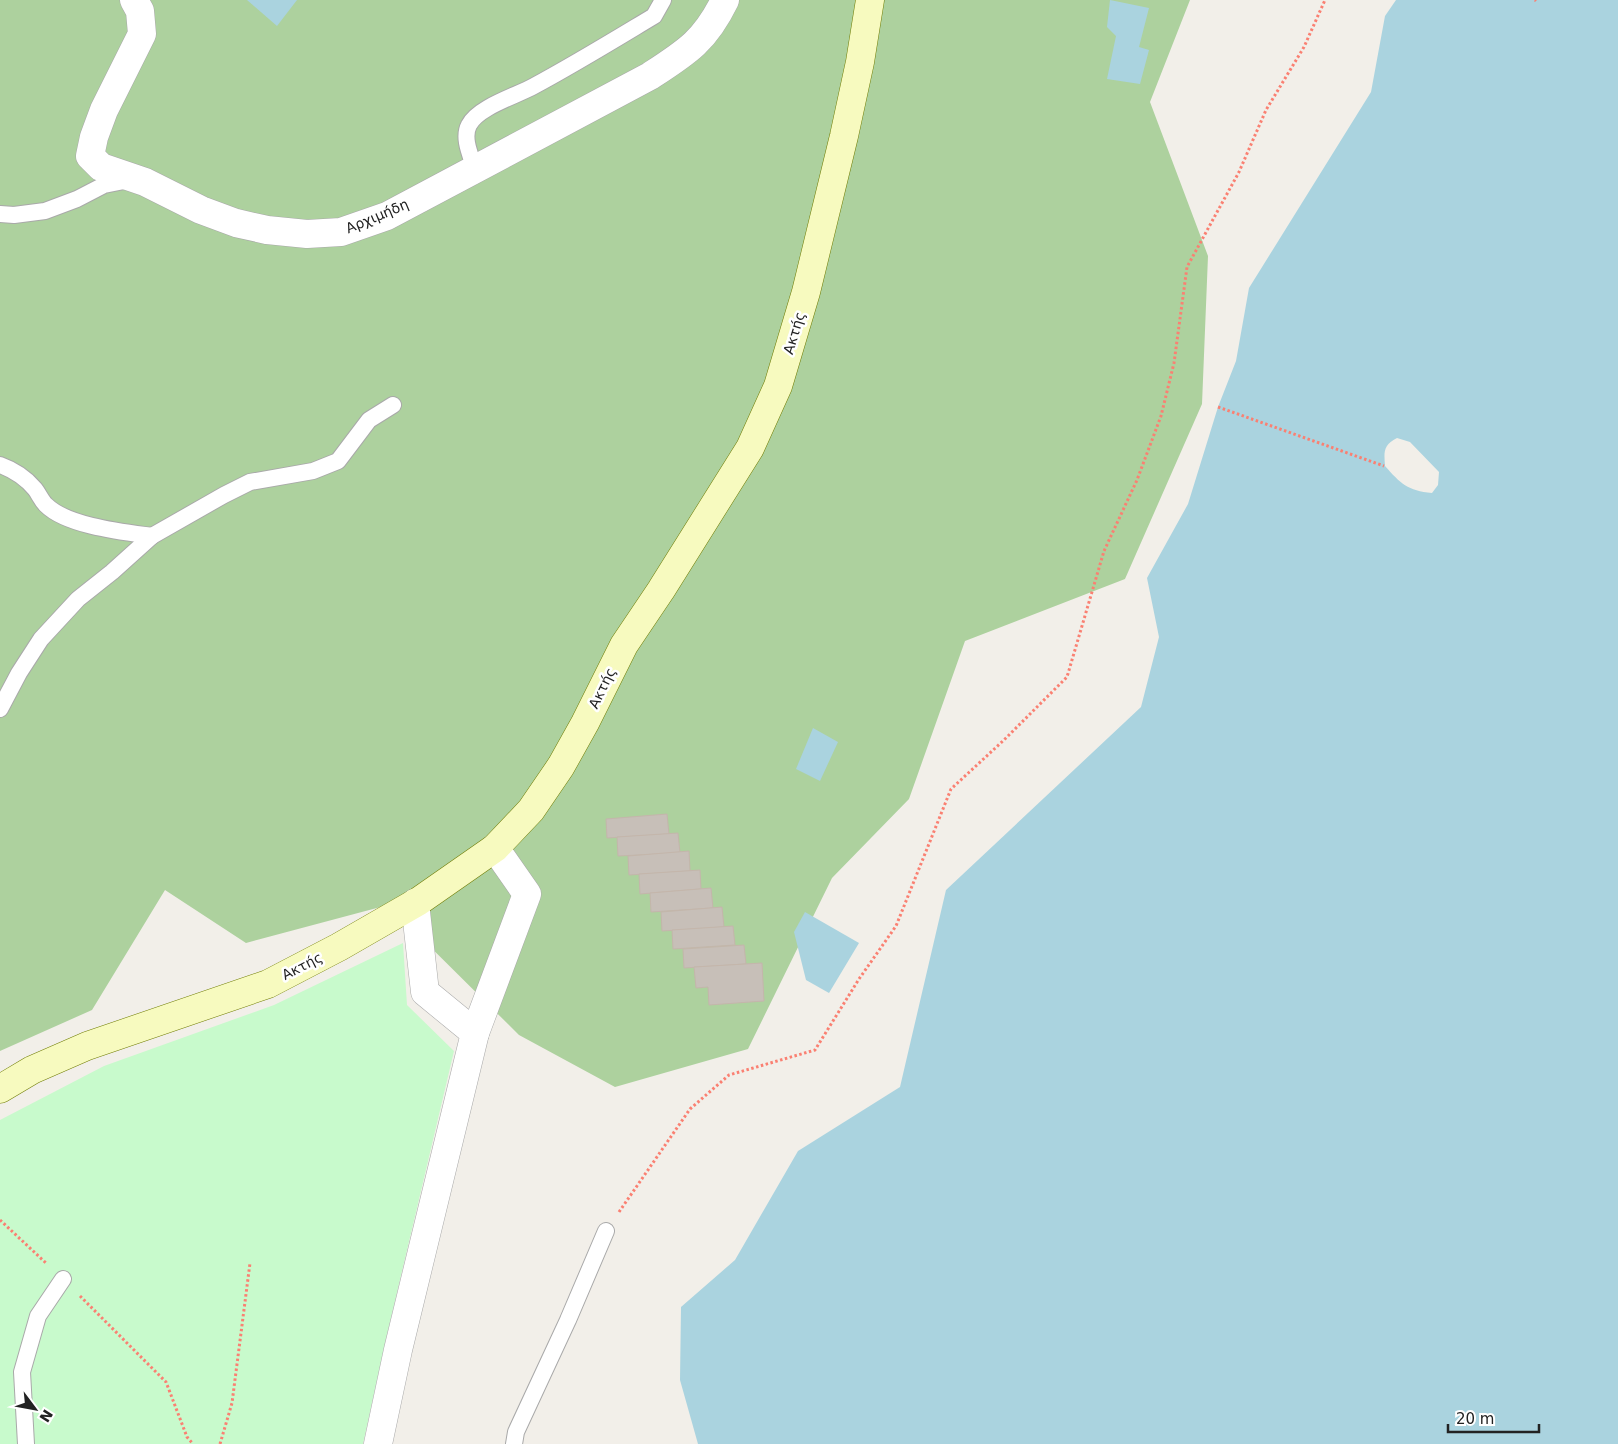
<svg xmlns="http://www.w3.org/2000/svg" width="1618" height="1444" font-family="'DejaVu Sans',sans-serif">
<rect width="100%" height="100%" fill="#f2efe9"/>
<polygon fill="#add19e" points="0,0 1190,0 1150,102 1208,256 1202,404 1125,579 965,641 909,799 832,878 748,1049 615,1087 519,1035 388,905 246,943 165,890 92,1010 0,1051"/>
<polygon fill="#c8facc" points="403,943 407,1005 454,1051 386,1339 363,1444 0,1444 0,1120 104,1066 274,1005"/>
<g fill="#aad3df" fill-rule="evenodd">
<polygon points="247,0 297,0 277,26"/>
<polygon points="1110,0 1149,8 1139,47 1149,50 1140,84 1107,79 1116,36 1107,27"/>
<path d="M 1396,0 L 1618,0 L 1618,1444 L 698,1444 L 680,1380 L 681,1307 L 735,1260 L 798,1151 L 900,1087 L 946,890 L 1141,707 L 1159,637 L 1147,578 L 1188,504 L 1218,407 L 1236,361 L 1249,288 L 1371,92 L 1385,16 ZM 1397,438 L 1410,442 L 1439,472 L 1438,485 L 1432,493 C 1408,491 1400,483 1385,466 C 1384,452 1383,445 1397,438 Z"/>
<polygon points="813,728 838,742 820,781 796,769"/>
<polygon points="805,912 859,943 829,993 806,980 794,932"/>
</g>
<g fill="#c7bfb8" stroke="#c4b6ab">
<polygon points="667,814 669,834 607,838 606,819"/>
<polygon points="678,833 680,853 618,856 617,837"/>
<polygon points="689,851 690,871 629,875 628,856"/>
<polygon points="700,870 701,889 640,894 639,874"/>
<polygon points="711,888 713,908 651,912 650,893"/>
<polygon points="722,907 724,927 662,931 661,912"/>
<polygon points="733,926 735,945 673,949 672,930"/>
<polygon points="744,945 746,964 684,968 683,949"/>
<polygon points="762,963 764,1001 709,1005 708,987 696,988 694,967"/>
</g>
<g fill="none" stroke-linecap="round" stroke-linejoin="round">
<defs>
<g id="lane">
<path d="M 475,169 C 471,156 462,138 469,125 C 478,107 516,96 534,86 C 575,64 614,40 654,16 L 663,0"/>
<polyline points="0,214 14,215 45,211 77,199 104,185 129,180"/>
<path d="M 0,465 C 14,470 25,477 35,489 C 39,494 41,500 46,505 C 67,526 123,532 152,536"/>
<polyline points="0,709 19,673 41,639 78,599 112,572 152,536 224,495 250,482 313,471 338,461 369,420 393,405"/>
<polyline points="26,1444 22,1372 38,1316 63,1279"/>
<polyline points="514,1444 516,1432 568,1320 606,1231"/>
</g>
<g id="street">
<path d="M 134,0 L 140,11 L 142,34 L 104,110 L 94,137 L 90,156 L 101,167 L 145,182 L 201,210 L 236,223 L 267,230 L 307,234 L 341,232 L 387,216 L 650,76 C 687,52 705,41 725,0"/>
<polyline points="475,1033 527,894 495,848"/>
<polyline points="378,1444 398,1350 475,1033 425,992 415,903"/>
</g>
<polyline id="secondary" points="0,1089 32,1070 87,1046 268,984 339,947 419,901 495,848 531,810 561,766 585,723 624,645 661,590 750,448 778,386 806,292 844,136 860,62 870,0"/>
</defs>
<use href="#lane" stroke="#a9a9a9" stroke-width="18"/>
<use href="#street" stroke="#a9a9a9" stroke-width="29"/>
<use href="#secondary" stroke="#707d05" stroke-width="29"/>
<g stroke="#fa8072" stroke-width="3" stroke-dasharray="2.5 2.5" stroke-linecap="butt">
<polyline points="1535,0 1536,1"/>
<polyline points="1218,407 1384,466"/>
<polyline points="619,1212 690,1109 729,1075 815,1050 859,979 896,926 951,789 1004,740 1067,677 1104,551 1137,480 1161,416 1174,363 1187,267 1239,172 1266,110 1304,47 1325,0"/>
<polyline points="0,1220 47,1264"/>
<polyline points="80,1296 166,1382 187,1437 193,1444"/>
<polyline points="220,1444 232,1403 250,1263"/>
</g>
<use href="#lane" stroke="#fff" stroke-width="16"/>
<use href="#street" stroke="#fff" stroke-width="28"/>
<use href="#secondary" stroke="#f7fabf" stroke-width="28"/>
</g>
<g text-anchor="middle" stroke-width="5" stroke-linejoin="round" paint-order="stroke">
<g font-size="14" fill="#222" stroke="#fff">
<text transform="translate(377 216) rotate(-23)" y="5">Αρχιμήδη</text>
<text transform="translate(794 333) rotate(-73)" y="5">Ακτής</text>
<text transform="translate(602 688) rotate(-64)" y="5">Ακτής</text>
<text transform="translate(302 966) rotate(-27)" y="5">Ακτής</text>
</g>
</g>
<g transform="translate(35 1409) rotate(122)" stroke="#ffffff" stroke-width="4" paint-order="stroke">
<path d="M0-4L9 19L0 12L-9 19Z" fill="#222222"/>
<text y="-8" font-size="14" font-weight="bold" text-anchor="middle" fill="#222222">N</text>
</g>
<path d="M1448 1424v8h91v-8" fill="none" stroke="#222222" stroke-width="2.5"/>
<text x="1456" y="1424" font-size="15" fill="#222222" stroke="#ffffff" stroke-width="4" paint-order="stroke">20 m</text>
</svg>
